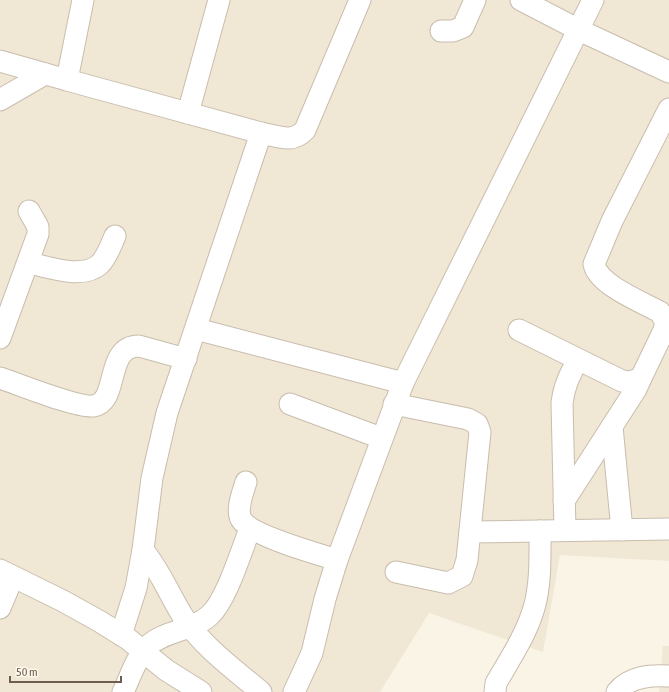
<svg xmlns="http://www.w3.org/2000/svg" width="669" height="692" font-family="'Asap Condensed',sans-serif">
<rect width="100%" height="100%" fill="#f9f4e6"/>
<g fill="#f0e7d5">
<polygon points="0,0 669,0 669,561 560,555 543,652 429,613 380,692 0,692"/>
<polygon points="663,646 669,646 669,692 659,692"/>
</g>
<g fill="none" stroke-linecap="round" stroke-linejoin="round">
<defs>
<g id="minor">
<polyline points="521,0 579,30 669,72"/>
<polyline points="441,31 453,31 463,27 475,0"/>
<polyline points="0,61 67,80 83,0"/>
<polyline points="67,80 261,133"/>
<polyline points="0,100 45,74"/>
<polyline points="188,113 219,0"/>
<path d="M 29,263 C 49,267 83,280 100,264 C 107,257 111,245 115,236"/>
<polyline points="196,329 403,383"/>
<path d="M 519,330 L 622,381 L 630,382 L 641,378 L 665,328 L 665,321 L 660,312 C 642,302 598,285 594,264 L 612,221 L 669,109"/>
<polyline points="0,338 38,234 38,227 29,211"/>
<path d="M 0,378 C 18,384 77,408 93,406 C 120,403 104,346 139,346 L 186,359"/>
<polyline points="290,404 381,438"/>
<polyline points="394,404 468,419 477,424 480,432 467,560 462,576 448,583 396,572"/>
<polyline points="612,427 622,530"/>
<path d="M 246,482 C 243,492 236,509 241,519 C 249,535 318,554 337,560"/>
<polyline points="564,501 636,389 641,378"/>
<path d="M 565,530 L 562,403 C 564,386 570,374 578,360"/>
<polyline points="470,532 669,529"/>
<polyline points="0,570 63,601 99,621 128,639 166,670 201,692"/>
<polyline points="0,608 13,577"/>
<polyline points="121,635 136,588 143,550"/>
<path d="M 123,692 C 130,678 136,657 148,646 C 165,630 193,631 210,615 C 227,599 241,551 250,529"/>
<path d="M 261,692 C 235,670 203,647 184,618 C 169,595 162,573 143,550 L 152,478 L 167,413 L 261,133 C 278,136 292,144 305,130 L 360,0"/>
<polyline points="294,692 312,653 325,599 337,560 403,383 593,0"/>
<path d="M 495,692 L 496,683 C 510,659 526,635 534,608 C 541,584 540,556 540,531"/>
<path d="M 617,692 C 629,676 651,675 669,676"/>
</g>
</defs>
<use href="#minor" stroke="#c9bdad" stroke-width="23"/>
<use href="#minor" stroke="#fff" stroke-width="21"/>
</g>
<path d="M10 676v6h111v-6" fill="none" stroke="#6f5e4e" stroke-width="2"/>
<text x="16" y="676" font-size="12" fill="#6f5e4e" stroke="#fdf8eb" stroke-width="3" paint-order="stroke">50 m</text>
</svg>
